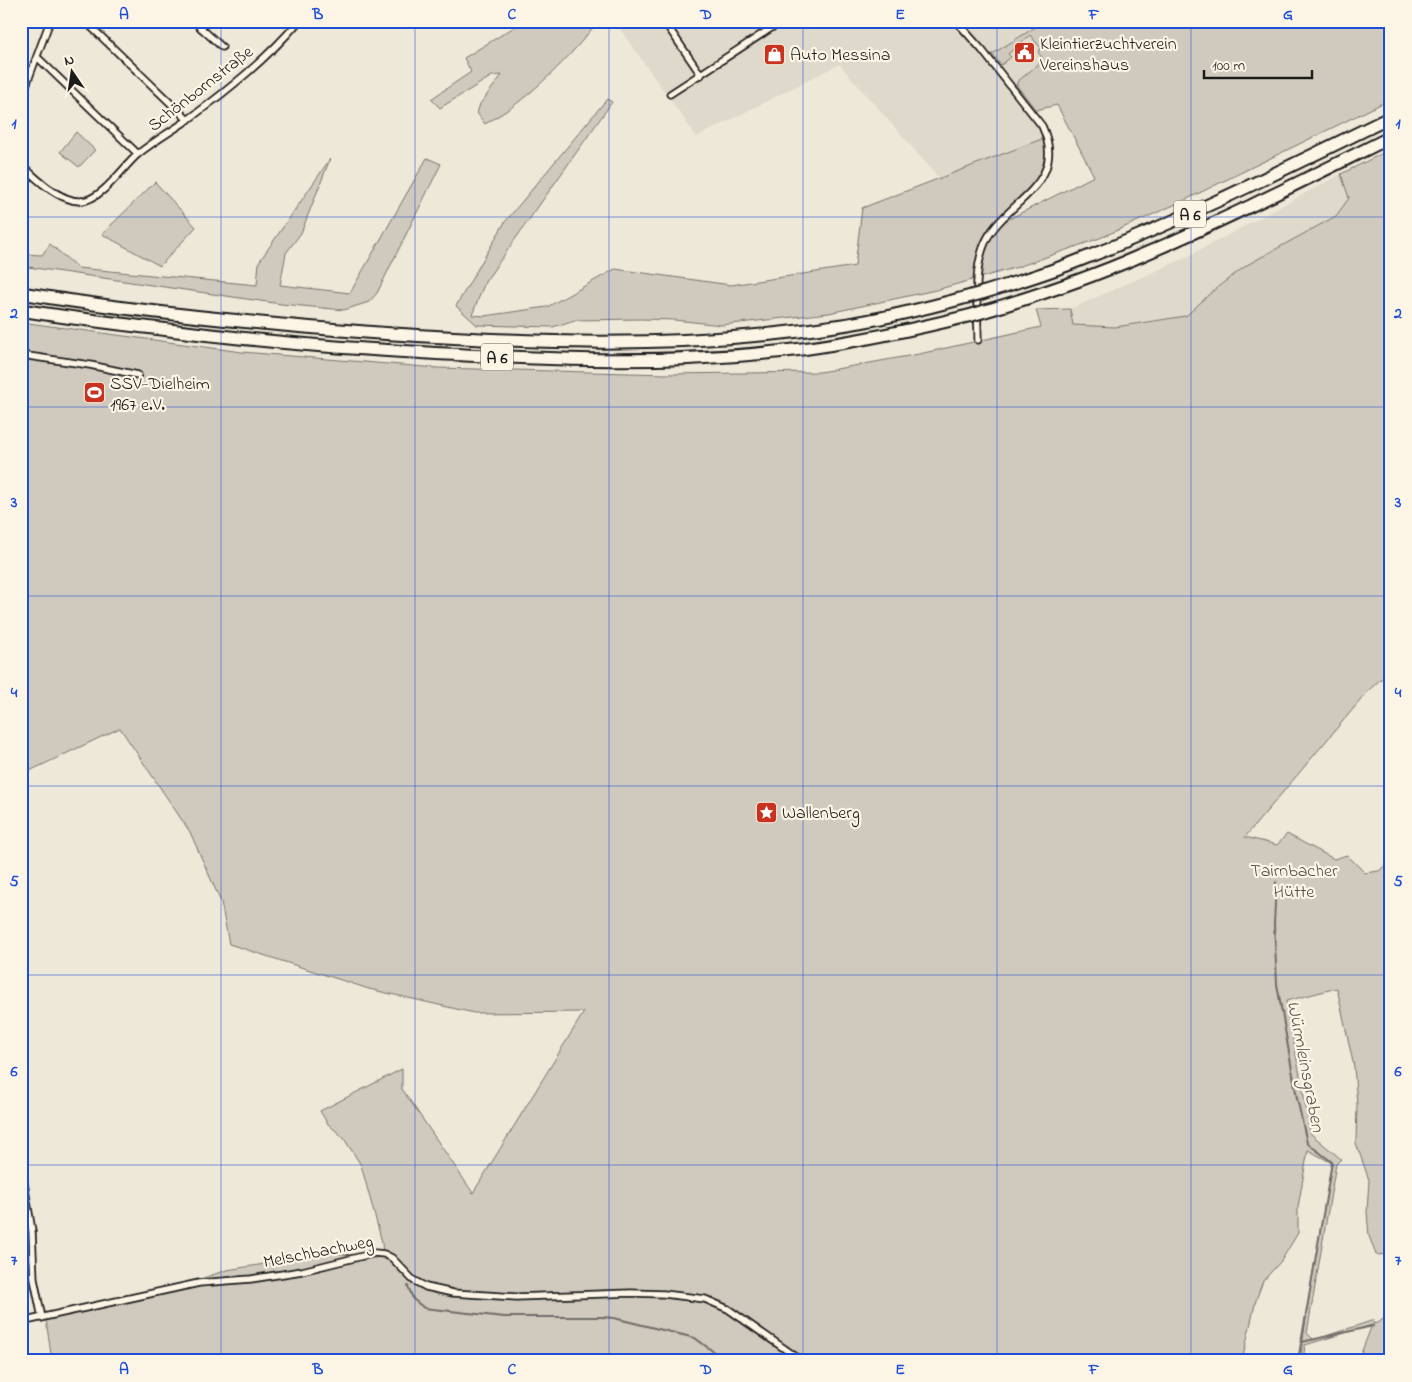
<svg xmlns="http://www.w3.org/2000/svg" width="1412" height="1382" font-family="'Indie Flower',sans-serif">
<rect width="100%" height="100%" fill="#eee8d9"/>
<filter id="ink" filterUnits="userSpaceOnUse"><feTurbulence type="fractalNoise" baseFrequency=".02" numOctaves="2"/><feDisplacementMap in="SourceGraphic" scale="10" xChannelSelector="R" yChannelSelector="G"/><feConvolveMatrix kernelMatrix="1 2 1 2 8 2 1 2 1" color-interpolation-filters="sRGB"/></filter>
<g filter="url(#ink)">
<g fill="#ded9cb">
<polygon points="614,21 1039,21 1042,49 1041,62 1056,104 1036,111 1047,137 940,179 839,64 697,137"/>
<polygon points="1341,174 1349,198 1336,216 1247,265 1215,289 1186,316 1115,327 1073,325 1070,309 1185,258"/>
</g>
<g fill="#cfcabd" stroke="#76736c">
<path d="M 524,21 L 598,21 C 575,51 550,77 520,101 C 509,110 496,117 485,124 L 477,113 L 480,104 L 502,75 L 492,76 L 440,108 L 431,99 L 471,72 L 464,58 Z"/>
<polygon points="1039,21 1391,21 1391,99 1183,201 1100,238 1018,267 936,290 829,313 722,325 674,320 641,319 575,320 553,327 477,325 456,306 505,222 607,99 612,102 485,282 472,315 484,316 547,307 615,269 731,285 855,266 862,208 1047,137 1047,164 1037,184 991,228 1094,176 1057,105 1036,110 1017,86 1017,82 1041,62 1041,56 1038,52 1041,48 1030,35 1008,54 1011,57 1001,65 992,54 1039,25"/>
<polygon points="76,132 95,150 79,167 60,152"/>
<polygon points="1391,149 1391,670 1370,689 1245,837 1277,845 1287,834 1334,859 1347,855 1365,873 1379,871 1391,860 1391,1254 1376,1255 1369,1236 1367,1212 1369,1180 1356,1143 1357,1104 1354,1067 1337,988 1286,1001 1311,1134 1341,1159 1336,1164 1307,1333 1314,1340 1374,1320 1373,1324 1378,1323 1391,1313 1391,1361 1358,1361 1372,1325 1305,1345 1303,1361 1300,1361 1311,1284 1332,1163 1308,1150 1298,1207 1298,1233 1281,1261 1263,1281 1256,1300 1242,1361 91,1361 90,1359 52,1361 46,1320 147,1297 227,1270 334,1253 352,1255 352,1260 383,1257 382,1242 361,1165 343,1137 328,1124 320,1111 402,1069 402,1089 473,1193 584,1012 474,1013 369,989 229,944 221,902 190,832 120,728 21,775 21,322 242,352 437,368 667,374 820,372 919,354 1041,327 1036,310 1070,309 1073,325 1115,327 1186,316 1215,289 1247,265 1336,216 1349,198 1341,174"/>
<polygon points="427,158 441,164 377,293 369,302 344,310 281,304 21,266 21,254 42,255 50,244 78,268 257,285 259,262 330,159 301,233 286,253 280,285 350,293"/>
<polygon points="155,182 196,227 160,266 102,234"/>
</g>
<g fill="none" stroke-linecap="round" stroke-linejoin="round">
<g stroke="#6f6c67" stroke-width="2">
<polyline points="1276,882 1274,924 1277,984 1297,1098 1307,1143 1332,1162 1298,1361"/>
<polyline points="408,1286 413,1299 424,1308 504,1317 601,1317 614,1318 695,1338 726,1361"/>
<polyline points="1387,1321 1391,1319"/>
<polyline points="1302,1342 1373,1326"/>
</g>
<defs>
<g id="minor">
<polyline points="85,21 188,120"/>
<polyline points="194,21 201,28"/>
<polyline points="206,21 201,28 222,47"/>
<polyline points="664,21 701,75"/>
<path d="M 956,21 L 982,50 L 1042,126 C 1071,188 998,202 983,248 C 973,276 978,310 978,340"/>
<polyline points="37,57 138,154"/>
<polyline points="670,94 782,21"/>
<polyline points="21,99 50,21"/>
<path d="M 21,164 C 35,178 60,202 81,201 C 102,200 123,167 138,154 C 154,141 172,131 189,119 C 228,90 267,59 299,21"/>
<polyline points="21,185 31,175"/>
<polyline points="21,222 22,223"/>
<polyline points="21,355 90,365 138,375"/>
<polyline points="21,1165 32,1231 34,1279 42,1318"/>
<polyline points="21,1322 199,1283 251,1279 302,1271 375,1253 384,1254 392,1258 413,1280 426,1287 453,1293 516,1297 631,1293 664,1294 705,1299 728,1309 802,1361"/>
</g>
<g id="motorway">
<path d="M 21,293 C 135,312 250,323 365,332 C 521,343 680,350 835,326 C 881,320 927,308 971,296"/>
<path d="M 982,293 C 1015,283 1048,273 1080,260 C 1186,219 1288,167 1391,117"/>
<path d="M 21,310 C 62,317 104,322 145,327 C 223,337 301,345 380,350 C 520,359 662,367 802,349 C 860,341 916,329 972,315"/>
<path d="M 982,312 C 1036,296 1089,278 1140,256 C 1225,220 1308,178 1391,137"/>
</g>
</defs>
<use href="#minor" stroke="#1c1c1c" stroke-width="9"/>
<use href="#motorway" stroke="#1c1c1c" stroke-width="15"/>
<use href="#minor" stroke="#fcf5e5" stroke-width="5.5"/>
<use href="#motorway" stroke="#fcf5e5" stroke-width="11"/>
<defs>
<g id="motorway-bridge">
<polyline points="971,296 982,293"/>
<polyline points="972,315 982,312"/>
</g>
</defs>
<use href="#motorway-bridge" stroke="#1c1c1c" stroke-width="15" stroke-linecap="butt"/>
<use href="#motorway-bridge" stroke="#fcf5e5" stroke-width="11"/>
</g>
</g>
<path fill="none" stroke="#1d4ed8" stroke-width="1" stroke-opacity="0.55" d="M 221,21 L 221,1361M 415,21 L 415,1361M 609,21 L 609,1361M 803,21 L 803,1361M 997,21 L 997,1361M 1191,21 L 1191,1361M 21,217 L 1391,217M 21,407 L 1391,407M 21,596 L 1391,596M 21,786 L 1391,786M 21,975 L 1391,975M 21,1165 L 1391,1165"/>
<defs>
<symbol id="civic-square" viewBox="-11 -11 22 22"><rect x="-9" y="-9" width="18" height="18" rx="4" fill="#c8321e" stroke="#fcf5e5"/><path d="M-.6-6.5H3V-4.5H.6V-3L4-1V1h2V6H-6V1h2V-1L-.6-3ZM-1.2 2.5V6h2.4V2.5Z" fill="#fff"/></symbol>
<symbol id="shop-square" viewBox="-11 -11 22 22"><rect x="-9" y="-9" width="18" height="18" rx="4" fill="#c8321e" stroke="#fcf5e5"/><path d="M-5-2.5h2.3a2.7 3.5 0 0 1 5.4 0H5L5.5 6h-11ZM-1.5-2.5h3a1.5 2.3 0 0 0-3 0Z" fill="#fff"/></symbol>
<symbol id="stadium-square" viewBox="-11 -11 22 22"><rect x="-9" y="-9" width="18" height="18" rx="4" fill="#c8321e" stroke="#fcf5e5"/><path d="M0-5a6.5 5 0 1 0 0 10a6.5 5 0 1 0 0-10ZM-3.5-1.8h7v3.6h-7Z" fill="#fff"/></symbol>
<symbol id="sight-square" viewBox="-11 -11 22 22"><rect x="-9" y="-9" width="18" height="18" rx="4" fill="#c8321e" stroke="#fcf5e5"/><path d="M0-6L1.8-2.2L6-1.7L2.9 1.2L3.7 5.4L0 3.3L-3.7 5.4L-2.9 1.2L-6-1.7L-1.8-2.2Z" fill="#fff"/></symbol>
</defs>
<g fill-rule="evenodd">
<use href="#civic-square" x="1012" y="40" width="25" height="25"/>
<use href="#shop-square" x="762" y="42" width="25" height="25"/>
<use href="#stadium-square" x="82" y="380" width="25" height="25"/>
<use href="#sight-square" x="754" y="800" width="25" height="25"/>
</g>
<g text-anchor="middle" stroke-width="4.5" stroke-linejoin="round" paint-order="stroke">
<g fill="#fcf5e5" stroke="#5f5d58" stroke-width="1">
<rect x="1174" y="200.5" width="32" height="27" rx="4"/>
<rect x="481" y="343.5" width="32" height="27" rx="4"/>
</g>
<g font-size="16" font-weight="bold" fill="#1c1c1c">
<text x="1190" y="220">A 6</text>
<text x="497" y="363">A 6</text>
</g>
<g font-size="18" fill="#1c1c1c" stroke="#fcf5e5" text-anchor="start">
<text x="1040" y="49">Kleintierzuchtverein<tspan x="1040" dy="21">Vereinshaus</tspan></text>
<text x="790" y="60">Auto Messina</text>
<text x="110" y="389">SSV-Dielheim<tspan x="110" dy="21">1967 e.V.</tspan></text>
<text x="782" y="818">Wallenberg</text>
</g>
<g font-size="18" fill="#1c1c1c" stroke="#fcf5e5">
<text transform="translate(200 88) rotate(-38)" y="6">Schönbornstraße</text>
<text transform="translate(318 1251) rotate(-11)" y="6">Melschbachweg</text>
</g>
<g font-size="18" fill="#52504c" stroke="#fcf5e5">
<text x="1294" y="876">Tairnbacher<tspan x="1294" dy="21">Hütte</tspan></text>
</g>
<g font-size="19" font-style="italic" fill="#5b5854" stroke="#fcf5e5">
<text transform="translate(1307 1066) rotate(79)" y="7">Würmleinsgraben</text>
</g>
</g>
<rect width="1412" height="1382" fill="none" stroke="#fcf5e5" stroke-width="55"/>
<g transform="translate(72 72) rotate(347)" stroke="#fcf5e5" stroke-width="4" paint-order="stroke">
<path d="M0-4L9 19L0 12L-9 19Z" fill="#1c1c1c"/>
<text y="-8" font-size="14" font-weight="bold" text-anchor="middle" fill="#1c1c1c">N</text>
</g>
<path d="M1204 70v8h108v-8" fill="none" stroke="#1c1c1c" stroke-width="2.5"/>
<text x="1212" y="70" font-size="15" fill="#1c1c1c" stroke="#fcf5e5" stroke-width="4" paint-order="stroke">100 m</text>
<rect x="28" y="28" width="1356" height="1326" fill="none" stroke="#1d4ed8" stroke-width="2"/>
<g font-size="16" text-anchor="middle" font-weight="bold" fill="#1d4ed8">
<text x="124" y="19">A</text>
<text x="318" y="19">B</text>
<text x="512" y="19">C</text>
<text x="706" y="19">D</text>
<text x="900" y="19">E</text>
<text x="1094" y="19">F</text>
<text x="1288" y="19">G</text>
<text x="14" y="128">1</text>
<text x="1398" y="128">1</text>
<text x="14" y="318">2</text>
<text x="1398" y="318">2</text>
<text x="14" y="507">3</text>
<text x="1398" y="507">3</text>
<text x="14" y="697">4</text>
<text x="1398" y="697">4</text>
<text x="14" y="886">5</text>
<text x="1398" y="886">5</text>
<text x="14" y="1076">6</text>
<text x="1398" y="1076">6</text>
<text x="14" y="1265">7</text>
<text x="1398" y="1265">7</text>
<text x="124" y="1374">A</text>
<text x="318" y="1374">B</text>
<text x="512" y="1374">C</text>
<text x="706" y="1374">D</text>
<text x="900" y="1374">E</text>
<text x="1094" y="1374">F</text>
<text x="1288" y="1374">G</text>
</g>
</svg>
